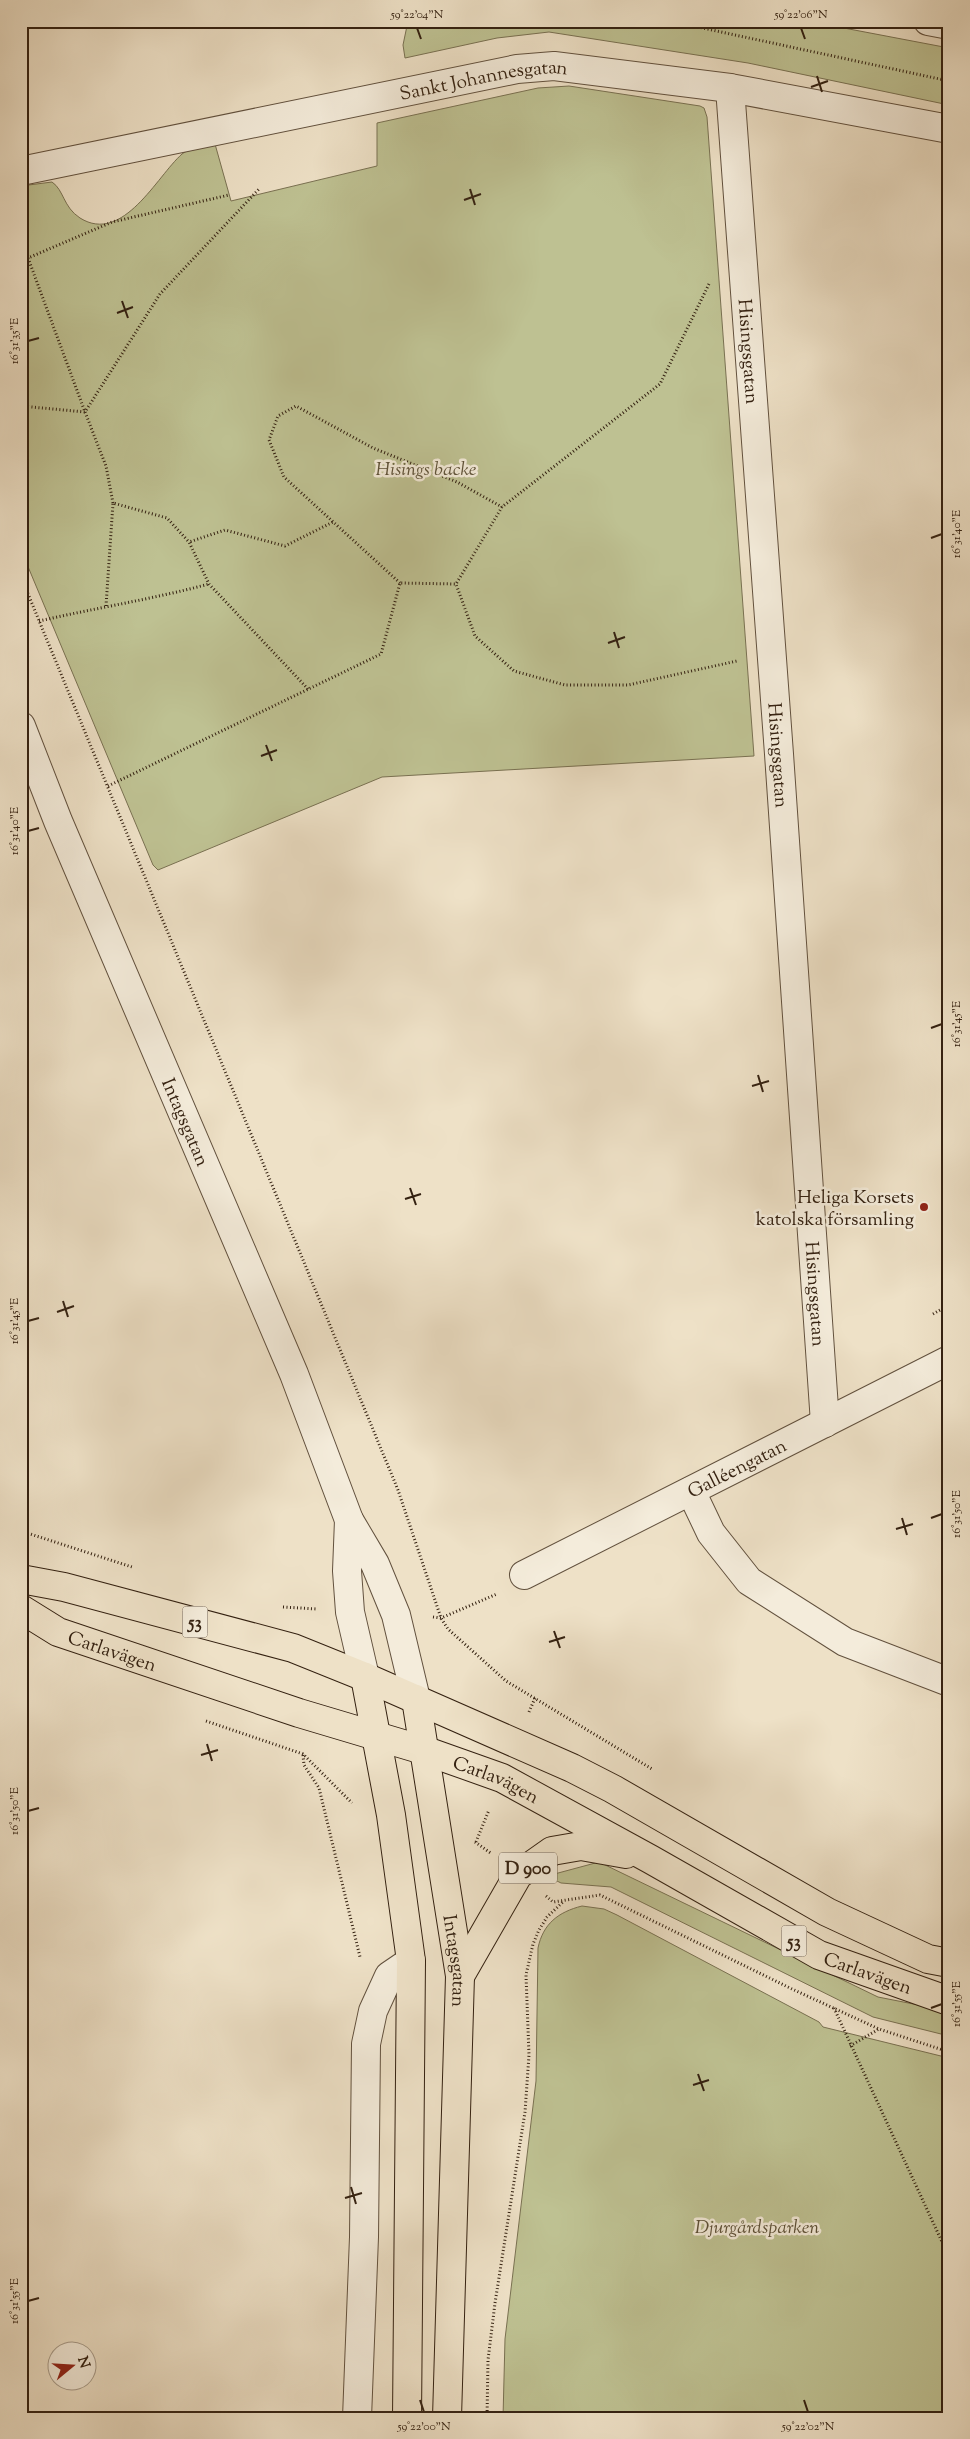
<svg xmlns="http://www.w3.org/2000/svg" width="970" height="2439" font-family="'Sorts Mill Goudy',serif">
<rect width="100%" height="100%" fill="#eee1c7"/>
<filter id="stains"><feTurbulence type="fractalNoise" baseFrequency=".004" numOctaves="4"/><feColorMatrix values="0 0 0 0 .2 0 0 0 0 .09 0 0 0 0 .02 0 0 0 .5 -.17"/></filter>
<radialGradient id="worn" r=".72"><stop offset=".6" stop-color="#630" stop-opacity="0"/><stop offset="1" stop-color="#630" stop-opacity=".3"/></radialGradient>
<g fill="#bec192" stroke="#797152">
<polygon points="408,21 807,21 949,48 949,105 748,63 549,32 497,38 405,58 403,45"/>
<path d="M 569,86 L 700,106 L 704,108 L 707,117 L 754,756 L 382,777 L 158,870 L 153,865 L 21,550 L 21,186 L 52,182 C 64,190 63,207 80,218 C 123,245 157,176 182,154 C 189,148 206,146 215,144 L 231,201 L 377,166 L 377,123 L 538,88 Z"/>
<polygon points="599,1862 878,1997 949,2011 949,2036 873,2017 611,1887 561,1883 547,1876"/>
<path d="M 582,1906 L 604,1909 L 617,1915 L 819,2022 L 823,2027 L 949,2058 L 949,2418 L 503,2418 L 505,2339 L 536,2081 L 538,1948 C 543,1924 558,1912 582,1906 Z"/>
</g>
<g fill="none" stroke-linecap="round" stroke-linejoin="round">
<defs>
<g id="minor">
<polyline points="928,21 949,25"/>
<path id="s1" d="M 730,88 L 779,754 L 825,1423"/>
<path id="s2" d="M 21,171 L 517,69 L 554,66 L 730,88 L 949,129"/>
<path id="s3" d="M 21,726 L 58,821 L 294,1374 L 349,1520 L 375,1564 L 396,1615 L 416,1699"/>
<polyline points="691,1491 711,1533 749,1581 845,1642 949,1682"/>
<polyline points="349,1520 347,1571 350,1612 365,1677"/>
<path id="s4" d="M 524,1575 L 949,1360"/>
<polyline points="357,2418 364,2237 366,2044 373,2011 389,1976 411,1961"/>
</g>
<g id="major">
<polyline points="21,1579 64,1587 293,1648 365,1677 572,1768 613,1789 827,1912 928,1959 949,1963"/>
<path id="s5" d="M 21,1609 L 58,1632 L 299,1713 L 423,1750 L 502,1778 L 650,1859 L 819,1955 L 949,2001"/>
<polyline points="365,1677 391,1815 411,1961 407,2418"/>
<path id="s6" d="M 416,1699 L 460,1976 L 447,2418"/>
<polyline points="460,1976 518,1875 552,1851 581,1846 626,1854"/>
</g>
</defs>
<use href="#minor" stroke="#62513e" stroke-width="30"/>
<use href="#major" stroke="#342111" stroke-width="30"/>
<g stroke="#342111" stroke-width="3" stroke-dasharray="1 2.5" stroke-linecap="butt">
<polyline points="670,21 949,81"/>
<polyline points="21,252 28,258 21,262"/>
<polyline points="709,284 660,384 502,507 456,584 475,636 514,671 565,685 628,685 737,661"/>
<polyline points="21,406 85,412 28,258 112,222 229,195"/>
<polyline points="113,503 106,466 85,412 160,294 260,188"/>
<polyline points="21,577 398,1490 441,1618 448,1629 506,1681 652,1769"/>
<polyline points="400,583 284,477 269,440 278,416 296,406 373,448 457,482 502,507"/>
<polyline points="106,606 113,503 167,518 189,542"/>
<path d="M 39,621 C 96,608 153,599 209,584"/>
<polyline points="308,689 209,584 189,542 225,530 285,546 333,522"/>
<polyline points="108,786 381,654 400,583 456,584"/>
<polyline points="933,1314 949,1305"/>
<polyline points="21,1531 132,1567"/>
<polyline points="283,1607 317,1609"/>
<polyline points="433,1617 441,1618 497,1594"/>
<polyline points="529,1712 535,1698"/>
<polyline points="206,1721 303,1754 352,1803"/>
<polyline points="303,1755 304,1765 319,1788 360,1957"/>
<polyline points="475,1842 492,1854"/>
<polyline points="476,1842 489,1810"/>
<polyline points="546,1896 553,1902 600,1895 792,1989 879,2029 949,2052"/>
<polyline points="834,2008 949,2257"/>
<polyline points="850,2046 879,2029"/>
<polyline points="487,2418 488,2360 495,2303 525,2112 529,2055 526,1975 533,1944 539,1930 547,1917 564,1901"/>
</g>
<use href="#minor" stroke="#f4ecdb" stroke-width="28"/>
<use href="#major" stroke="#eee1c7" stroke-width="28"/>
</g>
<path fill="none" stroke="#342111" stroke-width="2" d="M 417,28 L 421,39M 801,28 L 805,39M 817,76 L 822,92M 811,87 L 828,81M 470,189 L 475,205M 464,200 L 481,194M 122,301 L 128,318M 117,313 L 133,307M 28,341 L 39,338M 931,538 L 942,534M 614,632 L 619,648M 608,643 L 625,637M 266,745 L 272,761M 261,756 L 277,750M 28,831 L 39,828M 931,1028 L 942,1024M 758,1075 L 763,1092M 752,1086 L 769,1081M 410,1188 L 416,1205M 405,1199 L 421,1194M 63,1301 L 68,1317M 57,1312 L 74,1306M 28,1321 L 39,1318M 902,1518 L 907,1535M 931,1518 L 942,1514M 896,1529 L 913,1524M 554,1631 L 560,1648M 549,1642 L 565,1637M 207,1744 L 212,1761M 201,1755 L 218,1750M 28,1811 L 39,1808M 931,2008 L 942,2004M 698,2074 L 704,2091M 693,2085 L 709,2080M 351,2187 L 356,2204M 345,2198 L 362,2193M 28,2301 L 39,2298M 420,2400 L 424,2412M 804,2400 L 808,2412"/>
<circle fill="#8f2418" stroke="#f4ecdb" stroke-width="2" cx="924" cy="1207" r="5"/>
<g text-anchor="middle" stroke-width="5" stroke-linejoin="round" paint-order="stroke">
<g fill="#f4ecdb" stroke="#6e5e4e" stroke-width="1">
<rect x="182.5" y="1606.5" width="25" height="31" rx="4"/>
<rect x="499" y="1852.5" width="58" height="31" rx="4"/>
<rect x="781.5" y="1925.5" width="25" height="31" rx="4"/>
</g>
<g font-size="18" font-weight="bold" fill="#342111">
<text x="195" y="1628">53</text>
<text x="528" y="1874">D 900</text>
<text x="794" y="1947">53</text>
</g>
<g font-size="19" fill="#342111" stroke="#f4ecdb">
<text dy="7" stroke="none"><textPath href="#s2" startOffset="472">Sankt Johannesgatan</textPath></text>
<text dy="7" stroke="none"><textPath href="#s1" startOffset="264">Hisingsgatan</textPath></text>
<text dy="7" stroke="none"><textPath href="#s1" startOffset="669">Hisingsgatan</textPath></text>
<text dy="7" stroke="none"><textPath href="#s3" startOffset="429">Intagsgatan</textPath></text>
<text dy="7" stroke="none"><textPath href="#s1" startOffset="1209">Hisingsgatan</textPath></text>
<text dy="7" stroke="none"><textPath href="#s4" startOffset="238">Galléengatan</textPath></text>
<text dy="7" stroke="none"><textPath href="#s5" startOffset="101">Carlavägen</textPath></text>
<text dy="7" stroke="none"><textPath href="#s5" startOffset="506">Carlavägen</textPath></text>
<text dy="7" stroke="none"><textPath href="#s6" startOffset="265">Intagsgatan</textPath></text>
<text dy="7" stroke="none"><textPath href="#s5" startOffset="926">Carlavägen</textPath></text>
</g>
<g font-size="19" font-style="italic" fill="#5d5138" stroke="#f4ecdb">
<text x="426" y="475">Hisings backe</text>
<text x="757" y="2233">Djurgårdsparken</text>
</g>
<g font-size="19" fill="#342111" stroke="#f4ecdb" text-anchor="end">
<text x="914" y="1203">Heliga Korsets<tspan x="914" dy="22">katolska församling</tspan></text>
</g>
</g>
<rect width="970" height="2439" fill="none" stroke="#eee1c7" stroke-width="55"/>
<g transform="translate(72 2366) rotate(72)"><circle r="24" fill="#f4ecdb" stroke="#a79b8a"/>
<path d="M0-4L9 19L0 12L-9 19Z" fill="#8f2418"/>
<text y="-8" font-size="14" font-weight="bold" text-anchor="middle" fill="#342111">N</text>
</g>
<rect x="28" y="28" width="914" height="2384" fill="none" stroke="#342111" stroke-width="2"/>
<g font-size="12" text-anchor="middle" fill="#342111">
<text x="417" y="18">59°22'04"N</text>
<text x="801" y="18">59°22'06"N</text>
<text transform="translate(14 341) rotate(-90)" y="4">16°31'35"E</text>
<text transform="translate(956 534) rotate(-90)" y="4">16°31'40"E</text>
<text transform="translate(14 831) rotate(-90)" y="4">16°31'40"E</text>
<text transform="translate(956 1024) rotate(-90)" y="4">16°31'45"E</text>
<text transform="translate(14 1321) rotate(-90)" y="4">16°31'45"E</text>
<text transform="translate(956 1514) rotate(-90)" y="4">16°31'50"E</text>
<text transform="translate(14 1811) rotate(-90)" y="4">16°31'50"E</text>
<text transform="translate(956 2004) rotate(-90)" y="4">16°31'55"E</text>
<text transform="translate(14 2301) rotate(-90)" y="4">16°31'55"E</text>
<text x="424" y="2430">59°22'00"N</text>
<text x="808" y="2430">59°22'02"N</text>
</g>
<rect width="100%" height="100%" filter="url(#stains)"/>
<rect width="100%" height="100%" fill="url(#worn)"/>
</svg>
